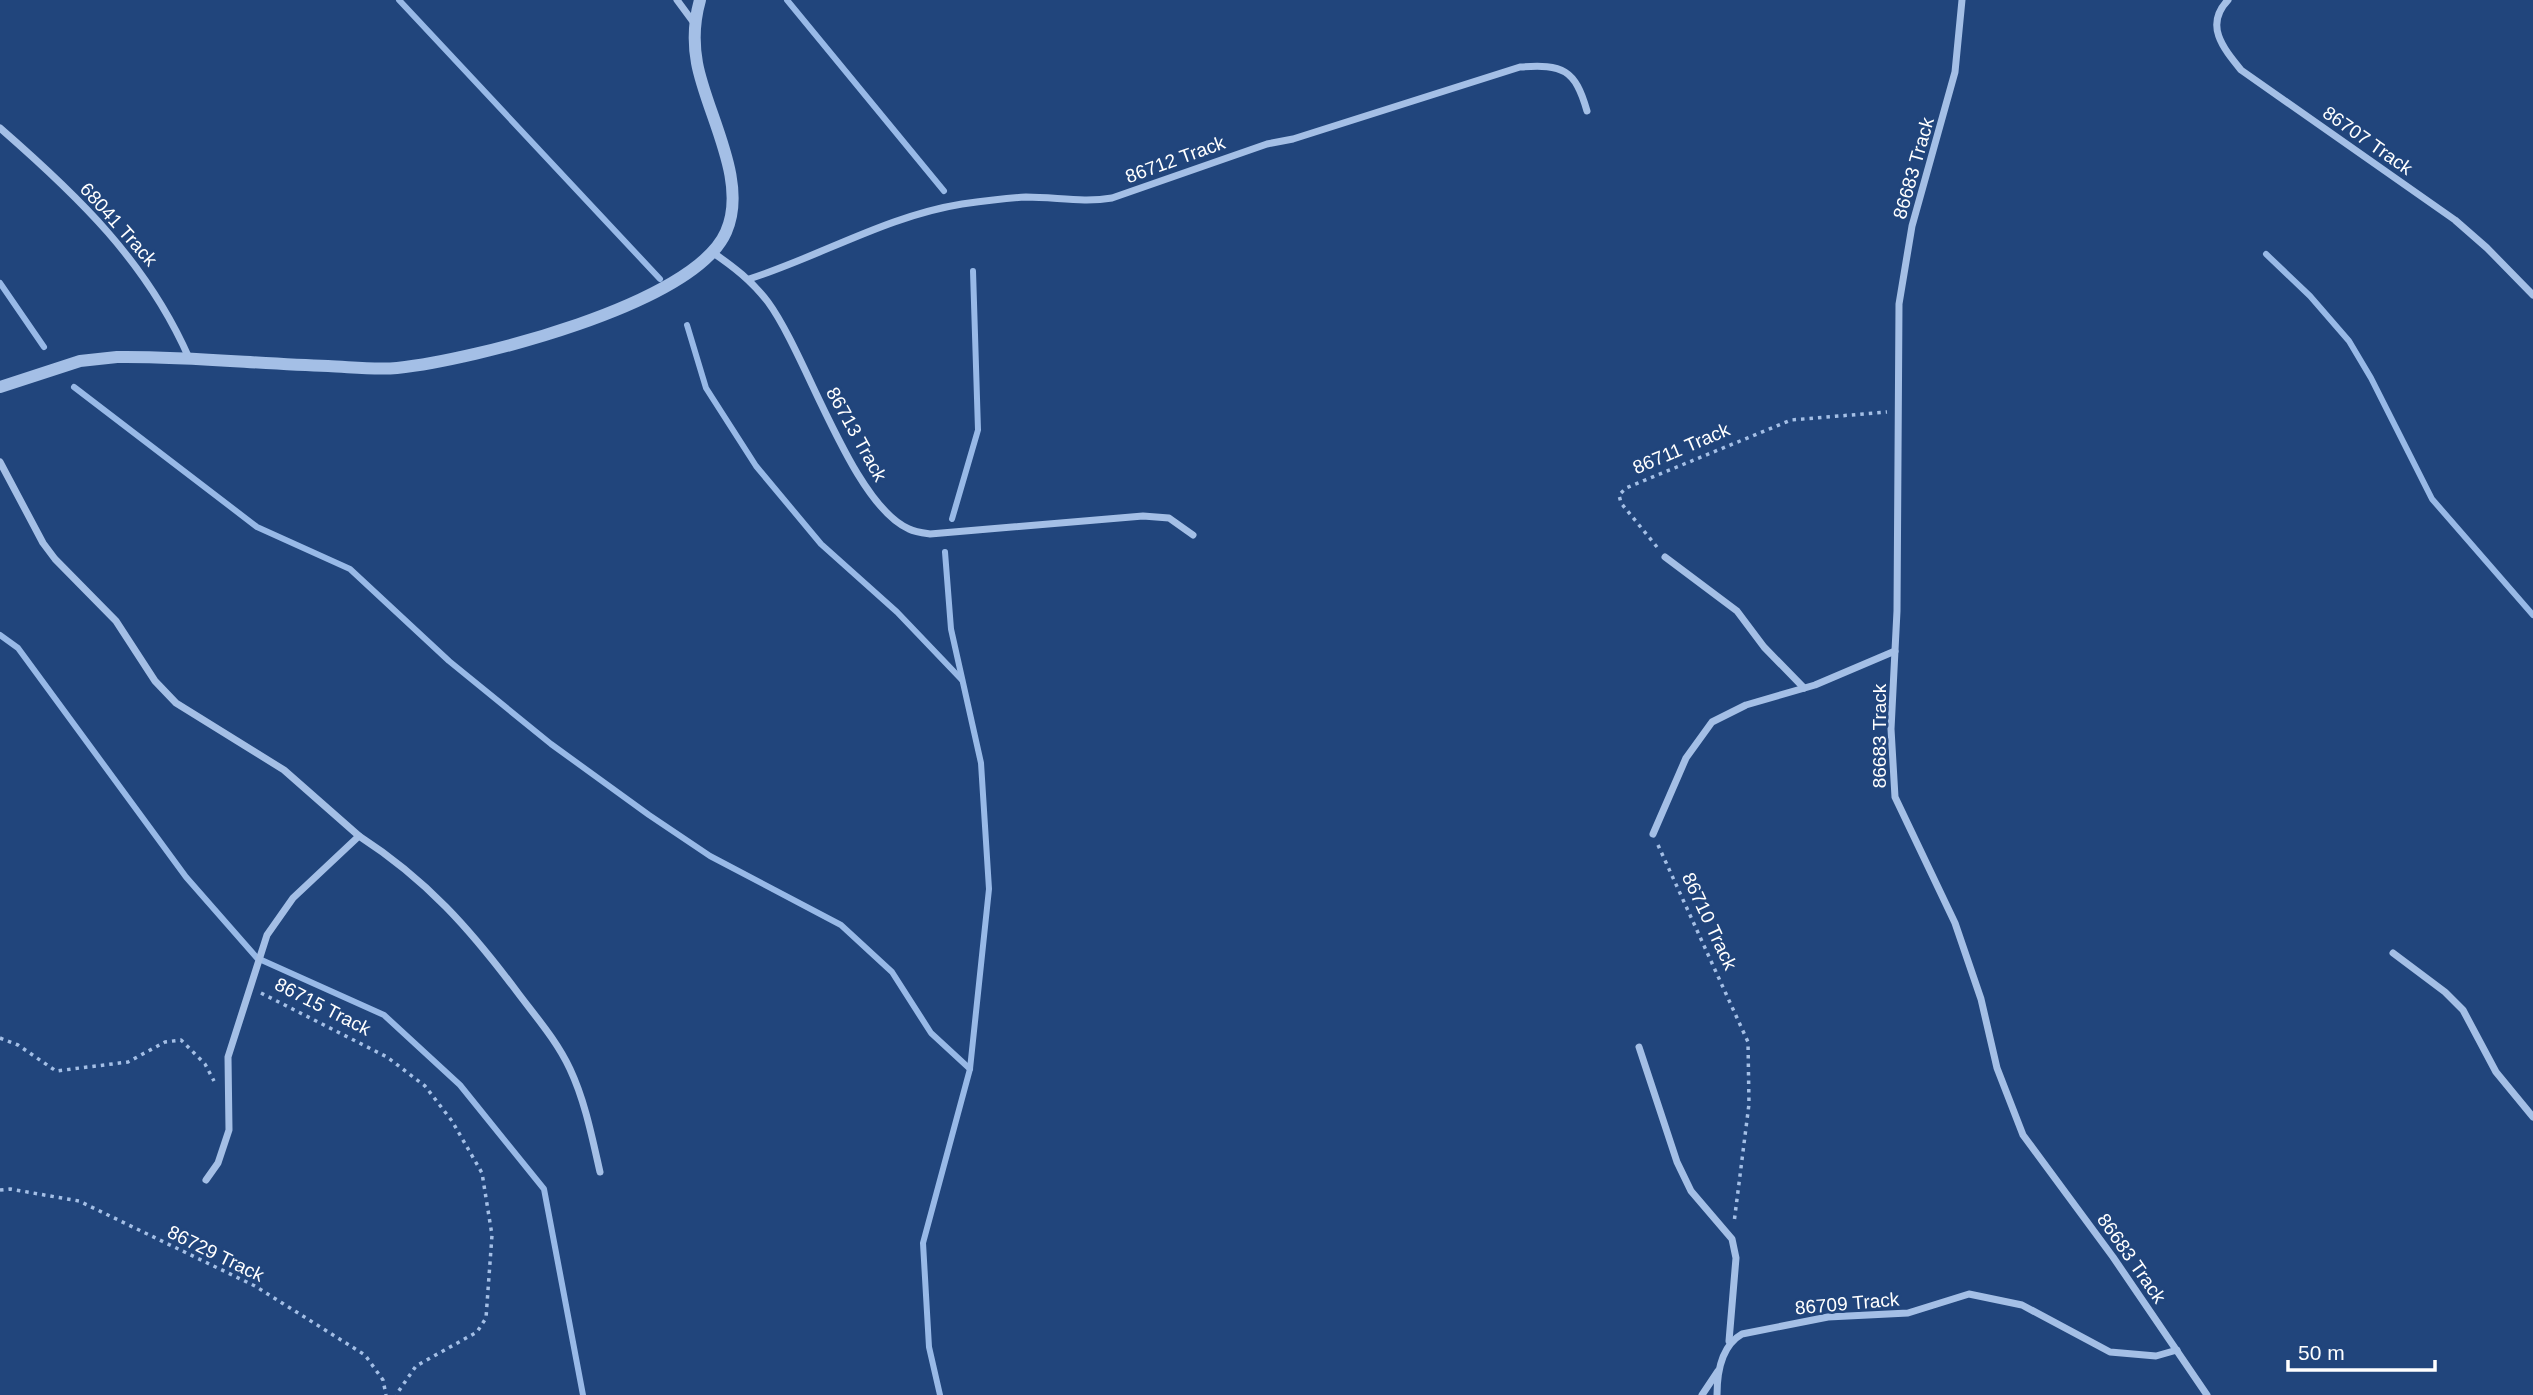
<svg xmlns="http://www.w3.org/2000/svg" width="2533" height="1395" font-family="Arial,sans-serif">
<rect width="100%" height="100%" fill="#21457c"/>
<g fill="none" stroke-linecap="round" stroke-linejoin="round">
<g stroke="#98b9e7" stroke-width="6">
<polyline points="399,0 660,279"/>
<polyline points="787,0 944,191"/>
<polyline points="2266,254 2310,296 2349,341 2371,378 2432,499 2533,615"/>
<polyline points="0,283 44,347"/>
<polyline points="687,325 706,388 756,466 821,544 897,612 962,680"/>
<polyline points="74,387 257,527 350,569 449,661 551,744 649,815 710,856 841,925 892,972 931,1033 970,1069"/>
<polyline points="952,519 978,430 973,271"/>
<polyline points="0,635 18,648 186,877 257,958 384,1015 460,1085 544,1189 583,1395"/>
<polyline points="940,1395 929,1347 923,1243 970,1069 989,889 981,763 951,629 945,552"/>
</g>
<g stroke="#a4bfe6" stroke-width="3.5" stroke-dasharray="3.5 5" stroke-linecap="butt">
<polyline points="1657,547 1621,503 1619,495 1626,488 1791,420 1887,412"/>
<polyline points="1658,845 1748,1042 1749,1104 1734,1223"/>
<polyline points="261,993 387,1057 425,1086 452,1121 482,1173 492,1235 486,1318 477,1332 416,1366 396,1395"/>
<polyline points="0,1038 18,1045 56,1071 128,1062 165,1042 181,1040 205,1064 214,1081"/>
<polyline points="0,1190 10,1189 79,1201 255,1286 365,1355 383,1380 386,1395"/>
</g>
<g stroke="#a4bfe6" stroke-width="7">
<polyline points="677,0 694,23"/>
<polyline points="1962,0 1955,72 1912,226 1899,304 1897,611 1891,729 1895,797 1955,923 1981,999 1997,1068 2023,1135 2113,1257 2207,1395"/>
<path d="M 2228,0 C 2204,25 2223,48 2241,70 L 2455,220 L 2487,248 L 2533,295"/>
<path d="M 0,128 C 78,196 147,262 189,358"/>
<path d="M 712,252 C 734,267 752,281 768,302 C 807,355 852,504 909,529 C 915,532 923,533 930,534 L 1143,516 L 1169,518 L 1193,535"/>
<path d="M 749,279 C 821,256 887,216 962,204 C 983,201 1005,198 1026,197 C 1056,197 1083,203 1112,198 L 1267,144 L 1293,139 L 1520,67 C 1563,64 1575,69 1587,111"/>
<polyline points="0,462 43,543 55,559 116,621 155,681 176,703 284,770 359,836 293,898 267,935 228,1057 229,1130 218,1163 206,1180"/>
<polyline points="1665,557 1737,611 1764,647 1804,688"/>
<polyline points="1653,834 1686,758 1712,722 1746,705 1815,685 1895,651"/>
<path d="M 359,836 C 427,880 470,929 518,993 C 536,1017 557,1041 570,1069 C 585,1101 592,1137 600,1172"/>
<polyline points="2393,953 2445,992 2463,1010 2496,1072 2533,1117"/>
<polyline points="1639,1047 1677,1162 1691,1191 1732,1239 1736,1258 1729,1341"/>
<polyline points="1702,1395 1718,1371"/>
<path d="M 1717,1395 C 1717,1372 1721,1346 1742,1334 L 1828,1317 L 1908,1313 L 1969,1294 L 2022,1305 L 2110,1352 L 2156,1356 L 2177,1350"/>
</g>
<path stroke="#a4bfe6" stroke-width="12" d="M 0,387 L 80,361 L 117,357 C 188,356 258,364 328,366 C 351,367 375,370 397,368 C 473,360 694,305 726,232 C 749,181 706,113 697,63 C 693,41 694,21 700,0"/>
</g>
<g text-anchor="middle" stroke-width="5" stroke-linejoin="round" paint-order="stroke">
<g font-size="19" fill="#fff" stroke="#21457c">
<text transform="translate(2368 140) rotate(35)" y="7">86707 Track</text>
<text transform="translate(1175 159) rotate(-20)" y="7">86712 Track</text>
<text transform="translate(1913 168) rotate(-74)" y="7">86683 Track</text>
<text transform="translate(119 224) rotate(48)" y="7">68041 Track</text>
<text transform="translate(857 434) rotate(61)" y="7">86713 Track</text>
<text transform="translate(1681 448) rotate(-23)" y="7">86711 Track</text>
<text transform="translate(1879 736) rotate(-90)" y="7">86683 Track</text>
<text transform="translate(1710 921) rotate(65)" y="7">86710 Track</text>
<text transform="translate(323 1006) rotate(27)" y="7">86715 Track</text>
<text transform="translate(216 1253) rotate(26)" y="7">86729 Track</text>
<text transform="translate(2132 1258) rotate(55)" y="7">86683 Track</text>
<text transform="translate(1847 1303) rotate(-5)" y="7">86709 Track</text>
</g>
</g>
<path d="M2288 1360v10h147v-10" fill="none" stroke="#ffffff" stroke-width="3.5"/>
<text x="2298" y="1360" font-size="21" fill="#ffffff" stroke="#21457c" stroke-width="5" paint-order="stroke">50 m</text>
</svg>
